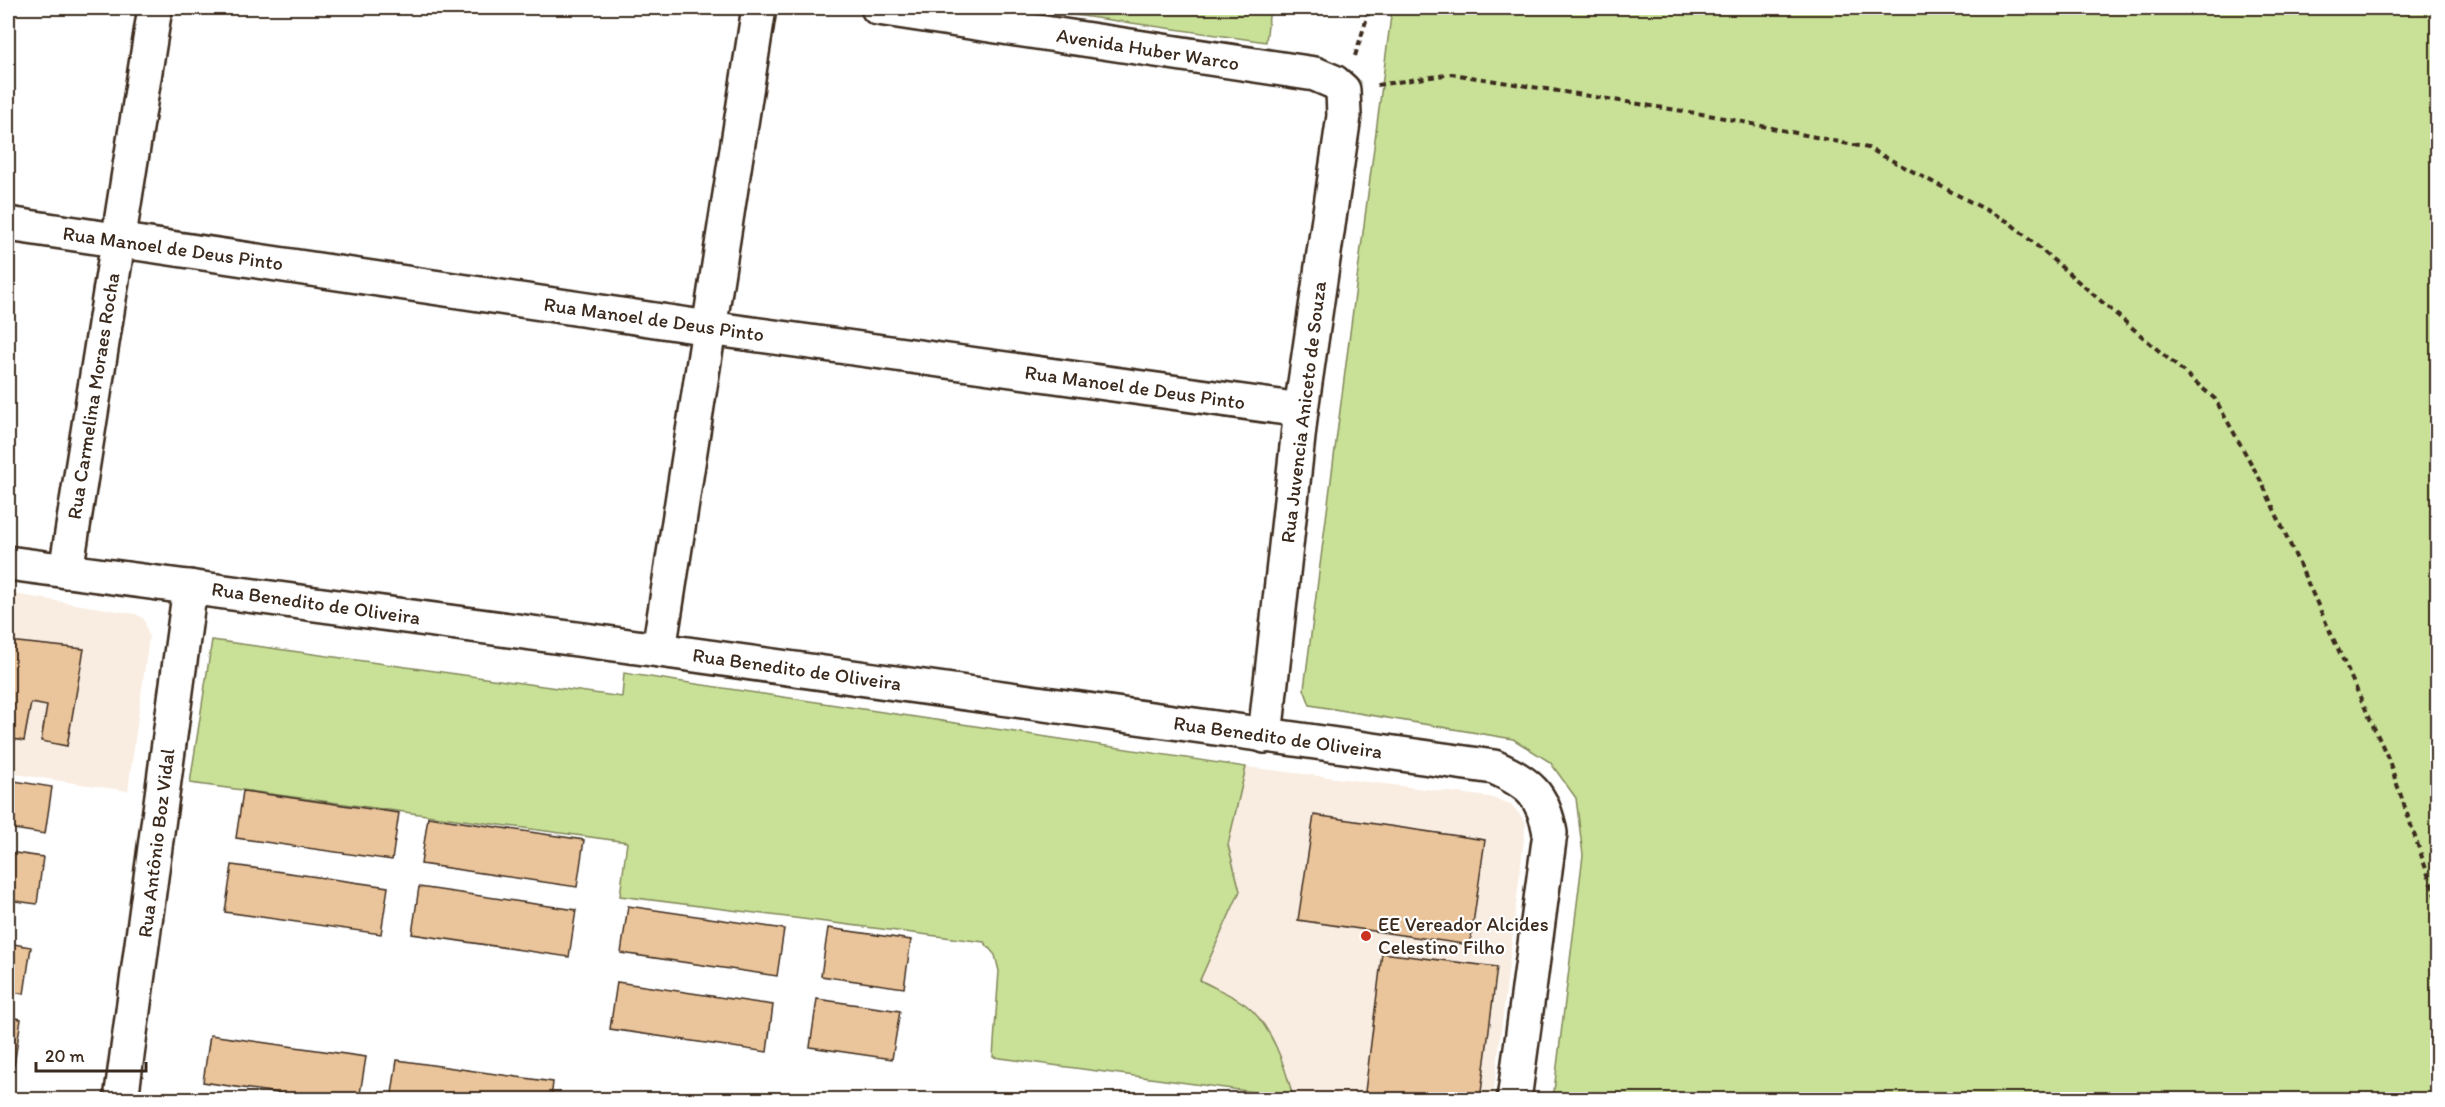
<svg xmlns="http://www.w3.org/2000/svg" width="2445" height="1107" font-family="Itim,sans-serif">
<rect width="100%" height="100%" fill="#fff"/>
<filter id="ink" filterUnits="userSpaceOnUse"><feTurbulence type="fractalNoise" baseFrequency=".0167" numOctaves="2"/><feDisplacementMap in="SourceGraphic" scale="12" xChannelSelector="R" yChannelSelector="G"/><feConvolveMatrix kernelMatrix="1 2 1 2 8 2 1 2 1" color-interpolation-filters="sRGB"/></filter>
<g filter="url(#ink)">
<g fill="#f9ede1">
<polygon points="8,593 136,614 144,619 149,637 128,791 8,773"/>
<polygon points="1246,767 1490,797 1511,804 1526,822 1493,1099 1294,1099 1286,1070 1266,1030 1246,1005 1200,980 1240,891 1228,845"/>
</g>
<g fill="#c8e197" stroke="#82865a" stroke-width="1.5">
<polygon points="1025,8 1270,8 1266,42"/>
<polygon points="1392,8 2437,8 2437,1099 1553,1099 1583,855 1576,798 1550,762 1513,739 1310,705 1304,689"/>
<path d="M 212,640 L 622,697 L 624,673 L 1246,767 L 1228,845 L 1240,891 L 1200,980 C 1214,988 1233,995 1246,1005 C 1272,1026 1285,1066 1293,1097 L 993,1057 L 999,971 L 995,955 L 984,942 L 620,896 L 627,842 L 190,783 Z"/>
</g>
<g fill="#eac49a" stroke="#3b2a1e" stroke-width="1.5">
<polygon points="8,641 84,649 67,746 41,741 47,706 31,703 24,741 8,738"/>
<polygon points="8,780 52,787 45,834 8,828"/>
<polygon points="243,791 399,813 392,860 236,838"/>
<polygon points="1314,815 1485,840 1470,945 1298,920"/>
<polygon points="428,817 584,840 577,887 421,864"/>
<polygon points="8,852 43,857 37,904 8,900"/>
<polygon points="232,865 388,887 381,934 225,912"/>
<polygon points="419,887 576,910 569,957 412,934"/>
<polygon points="628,906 784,929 777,976 621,953"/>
<polygon points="828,928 911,940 904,988 821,976"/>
<polygon points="8,943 31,947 24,994 8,991"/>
<polygon points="1382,953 1497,967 1480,1100 1364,1100"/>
<polygon points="617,982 773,1005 767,1052 610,1029"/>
<polygon points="817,999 900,1011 892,1059 810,1047"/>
<polygon points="8,1017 21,1019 14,1066 8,1065"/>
<polygon points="210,1035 366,1057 359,1100 324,1100 203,1082"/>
<polygon points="397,1060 553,1082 551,1100 391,1100"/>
</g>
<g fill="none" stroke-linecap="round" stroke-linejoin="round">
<defs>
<g id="street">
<polyline points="878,8 1315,74 1334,82 1343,90 1344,116 1301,410 1265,736"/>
<polyline points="8,224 709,328 1301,410"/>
<path d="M 8,563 L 659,650 L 1494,767 C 1529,783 1543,794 1550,833 L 1514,1100"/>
<polyline points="66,571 155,8"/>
<polyline points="659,650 759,8"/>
<polyline points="121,1100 190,587"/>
</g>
</defs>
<use href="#street" stroke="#3b2a1e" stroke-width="38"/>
<g stroke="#3b2a1e" stroke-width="4" stroke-dasharray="6 4.5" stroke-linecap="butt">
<polyline points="1355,56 1370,8"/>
<polyline points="1377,85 1452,74 1714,116 1868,148 2009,222 2215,399 2262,483 2388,758 2438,904"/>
</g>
<use href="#street" stroke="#fff" stroke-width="33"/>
</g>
</g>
<circle fill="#c8321e" stroke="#fff" stroke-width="2" cx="1366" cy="936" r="6"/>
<g text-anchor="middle" stroke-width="4.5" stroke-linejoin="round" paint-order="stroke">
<g font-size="20" fill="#3b2a1e" stroke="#fff">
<text transform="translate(1148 49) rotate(9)" y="7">Avenida Huber Warco</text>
<text transform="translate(173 248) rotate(8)" y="7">Rua Manoel de Deus Pinto</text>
<text transform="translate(654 319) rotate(8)" y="7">Rua Manoel de Deus Pinto</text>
<text transform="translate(1135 387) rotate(8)" y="7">Rua Manoel de Deus Pinto</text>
<text transform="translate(93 396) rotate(-81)" y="7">Rua Carmelina Moraes Rocha</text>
<text transform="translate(1303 412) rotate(-83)" y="7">Rua Juvencia Aniceto de Souza</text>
<text transform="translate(316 603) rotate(8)" y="7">Rua Benedito de Oliveira</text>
<text transform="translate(797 669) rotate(8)" y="7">Rua Benedito de Oliveira</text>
<text transform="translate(1278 737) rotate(8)" y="7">Rua Benedito de Oliveira</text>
<text transform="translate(156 843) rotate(-83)" y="7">Rua Antônio Boz Vidal</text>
</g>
<g font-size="20" fill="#3b2a1e" stroke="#fff" text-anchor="start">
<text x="1378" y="931">EE Vereador Alcides<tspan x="1378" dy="23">Celestino Filho</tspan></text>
</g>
</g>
<rect width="2445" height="1107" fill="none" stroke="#fff" stroke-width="30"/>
<rect x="15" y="15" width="2415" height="1077" fill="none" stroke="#3b2a1e" stroke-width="2" filter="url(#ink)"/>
<path d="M36 1062v9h110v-9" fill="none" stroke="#3b2a1e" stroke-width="3"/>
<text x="45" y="1062" font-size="18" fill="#3b2a1e" stroke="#ffffff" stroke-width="4.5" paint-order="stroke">20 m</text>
</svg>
